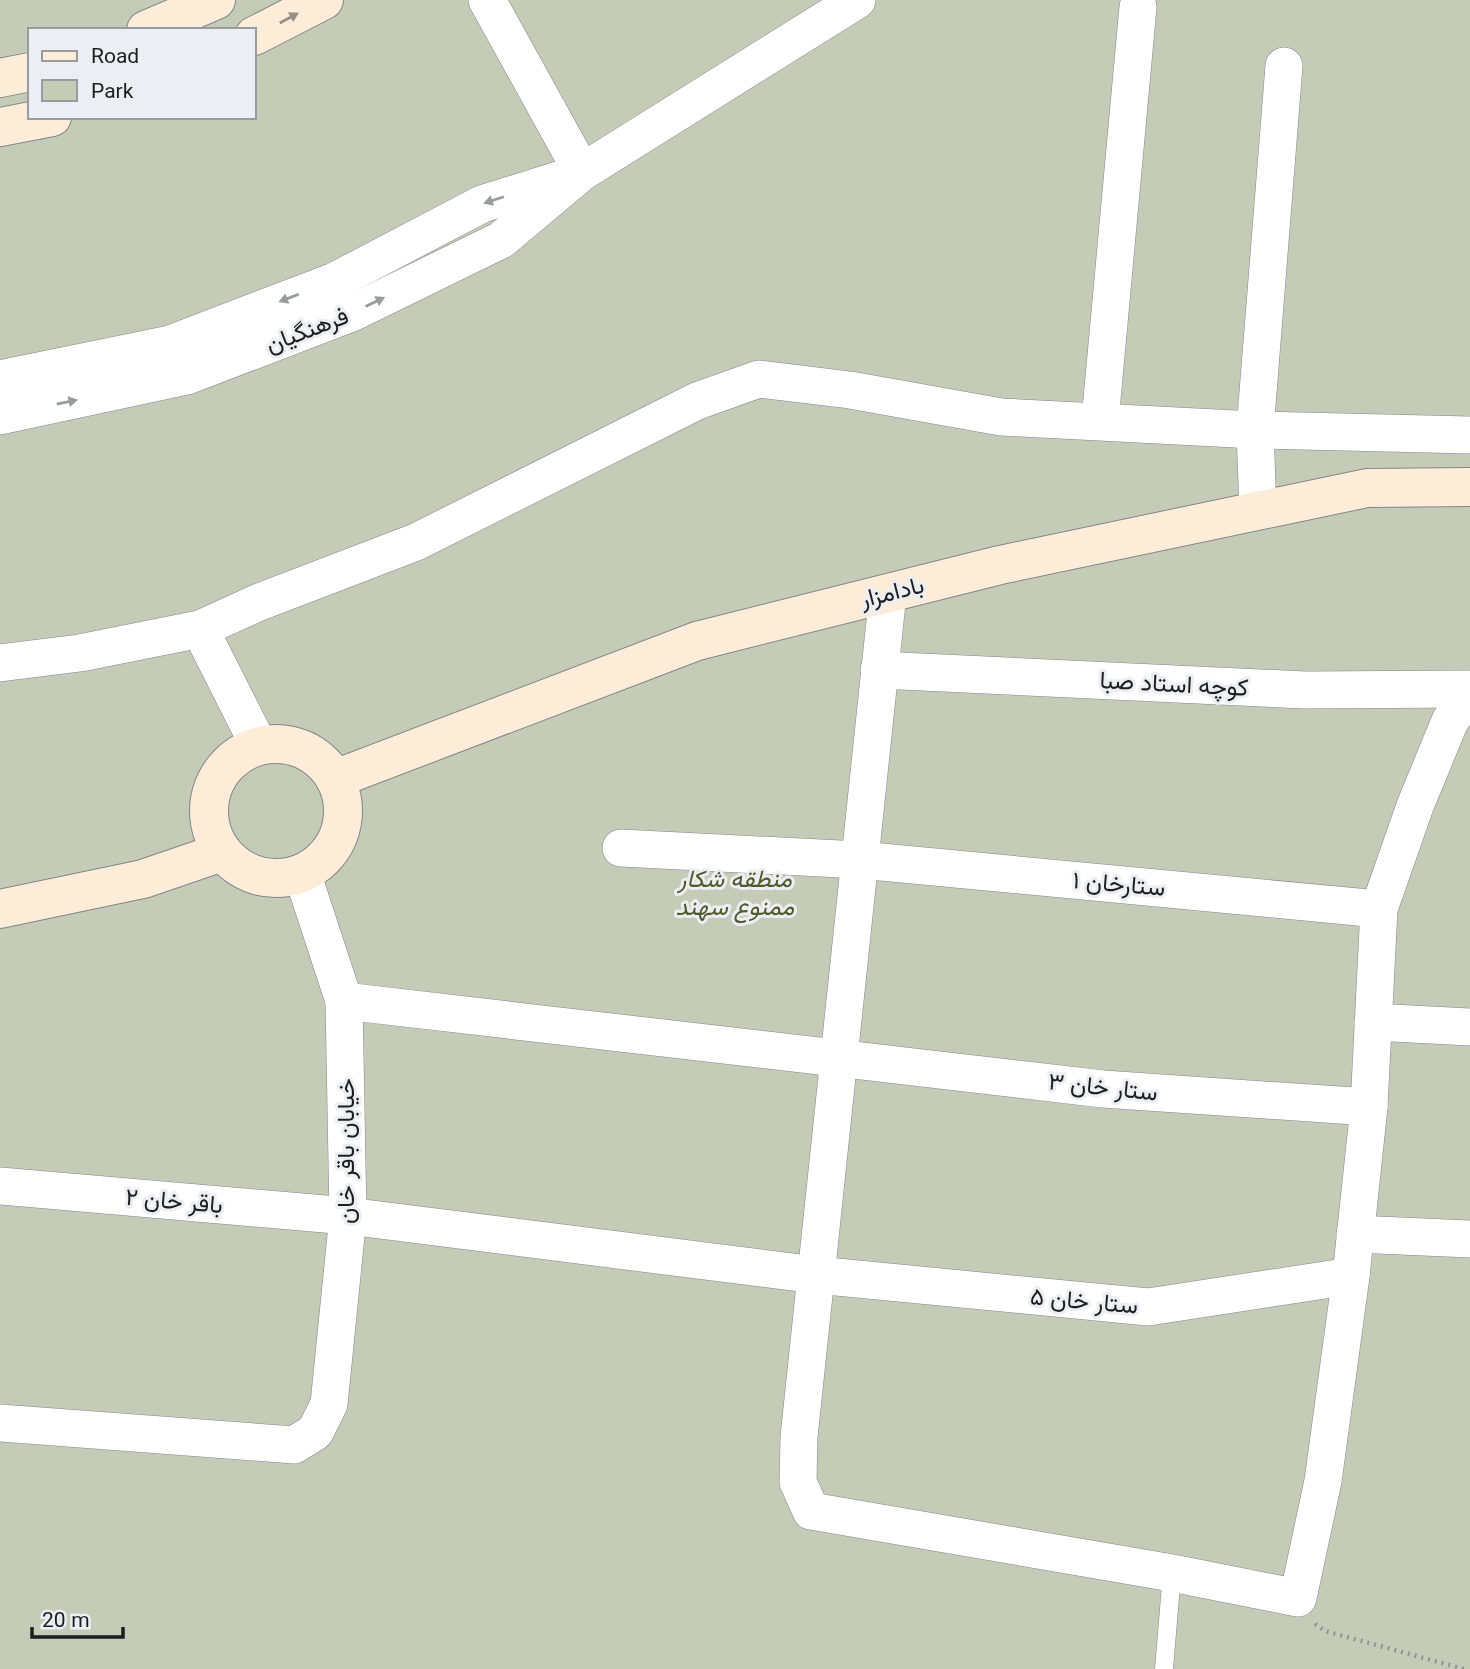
<svg xmlns="http://www.w3.org/2000/svg" width="1470" height="1669" font-family="Georgia,Vazirmatn,serif">
<rect width="100%" height="100%" fill="#dfe0e6"/>
<path fill="#c4ccb7" fill-rule="evenodd" d="M 0,0 L 1470,0 L 1470,1669 L 0,1669 ZM 30,30 L 254,30 L 254,117 L 30,117 Z"/>
<g fill="none" stroke-linecap="round" stroke-linejoin="round">
<defs>
<polyline id="lane" points="1164,1669 1172,1573"/>
<g id="street">
<polyline points="487,0 582,172"/>
<polyline points="0,379 170,344 335,281 482,204 565,178"/>
<polyline points="0,416 187,376 354,312 501,240 582,172 857,0"/>
<polyline points="1100,421 1138,7"/>
<polyline points="1258,511 1255,430 1284,66"/>
<polyline points="888,593 799,1437 798,1482 811,1511 1172,1573 1298,1598 1323,1481 1351,1276 1369,1107 1379,909 1415,806 1450,721 1470,694"/>
<polyline points="200,629 259,746"/>
<polyline points="0,663 80,653 200,629 257,603 416,542 697,401 759,379 850,390 1001,417 1255,430 1470,435"/>
<polyline points="879,670 1305,690 1470,689"/>
<polyline points="621,848 860,860 1379,909"/>
<polyline points="344,1001 1103,1089 1369,1107"/>
<polyline points="1373,1022 1470,1027"/>
<polyline points="0,1186 348,1216 816,1275 1148,1307 1351,1276"/>
<polyline points="1355,1234 1470,1239"/>
<polyline points="0,1423 294,1445 315,1432 329,1404 348,1216 344,1001 302,873"/>
</g>
<g id="secondary">
<polyline points="146,30 216,0"/>
<polyline points="254,36 324,0"/>
<polyline points="0,78 30,72"/>
<polyline points="0,127 52,117"/>
<circle cx="276" cy="811" r="67"/>
<polyline points="335,779 697,641 1000,565 1367,488 1470,487"/>
<polyline points="0,909 143,879 222,852"/>
</g>
</defs>
<use href="#lane" stroke="#84858a" stroke-width="19"/>
<use href="#street" stroke="#84858a" stroke-width="38"/>
<use href="#secondary" stroke="#84858a" stroke-width="40"/>
<polyline stroke="#939498" stroke-width="4.5" stroke-dasharray="2 5" stroke-linecap="butt" points="1315,1624 1325,1631 1464,1669"/>
<use href="#lane" stroke="#fff" stroke-width="18"/>
<use href="#street" stroke="#fff" stroke-width="37"/>
<use href="#secondary" stroke="#fdecd8" stroke-width="38"/>
</g>
<defs><path id="oneway-solid" d="M-6-.8H1V-3.2L6.5 0L1 3.2V.8H-6Z" transform="scale(1.75)"/></defs>
<use fill="#988f85" href="#oneway-solid" transform="translate(289 18) rotate(-28)"/>
<g fill="#999a9b">
<use href="#oneway-solid" transform="translate(494 200) rotate(162)"/>
<use href="#oneway-solid" transform="translate(289 298) rotate(159)"/>
<use href="#oneway-solid" transform="translate(375 302) rotate(-26)"/>
<use href="#oneway-solid" transform="translate(67 402) rotate(-12)"/>
</g>
<g text-anchor="middle" stroke-width="6" stroke-linejoin="round" paint-order="stroke">
<g font-size="24" fill="#1d1e20" stroke="#edeef3">
<text transform="translate(307 330) rotate(-21)" y="8">فرهنگیان</text>
<text transform="translate(892 592) rotate(-14)" y="8">بادامزار</text>
<text transform="translate(1174 684) rotate(3)" y="8">کوچه استاد صبا</text>
<text transform="translate(1119 884) rotate(5)" y="8">ستارخان ۱</text>
<text transform="translate(1103 1087) rotate(6)" y="8">ستار خان ۳</text>
<text transform="translate(346 1151) rotate(-90)" y="8">خیابان باقر خان</text>
<text transform="translate(174 1201) rotate(5)" y="8">باقر خان ۲</text>
<text transform="translate(1084 1301) rotate(5)" y="8">ستار خان ۵</text>
</g>
<g font-size="24" font-style="italic" fill="#4d5b2b" stroke="#edeef3">
<text x="735" y="887">منطقه شکار<tspan x="735" dy="28">ممنوع سهند</tspan></text>
</g>
</g>
<rect x="28" y="28" width="228" height="91" fill="#edeef3" stroke="#9a9b9f" stroke-width="2"/>
<rect x="42" y="51" width="35" height="10" fill="#fdecd8" stroke="#9a9b9f" stroke-width="2"/>
<text x="91" y="63" font-size="21" fill="#1d1e20">Road</text>
<rect x="42" y="80" width="35" height="21" fill="#c4ccb7" stroke="#9a9b9f" stroke-width="2"/>
<text x="91" y="98" font-size="21" fill="#1d1e20">Park</text>
<path d="M32 1627v10h91v-10" fill="none" stroke="#1d1e20" stroke-width="3.5"/>
<text x="42" y="1627" font-size="21" fill="#1d1e20" stroke="#edeef3" stroke-width="5" paint-order="stroke">20 m</text>
</svg>
